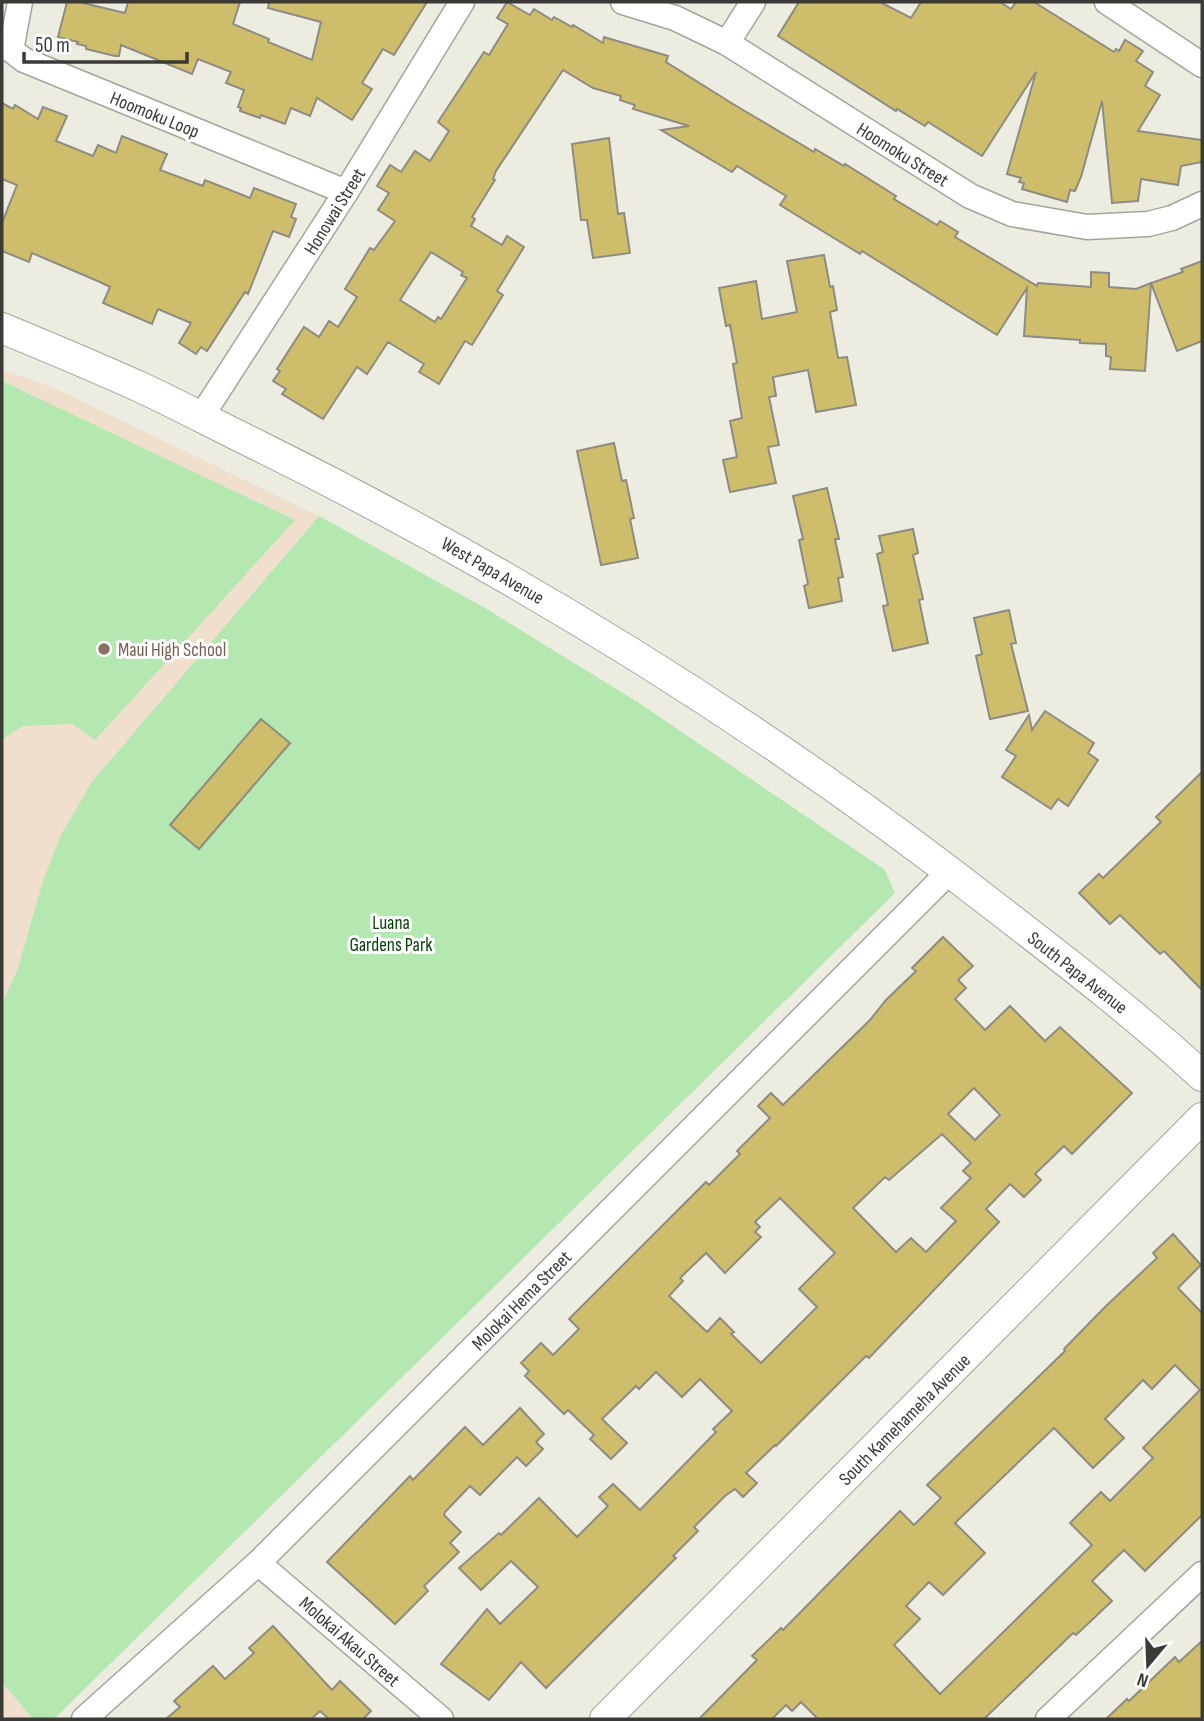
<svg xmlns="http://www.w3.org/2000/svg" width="1204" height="1721" font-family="'Sofia Sans Condensed',sans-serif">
<rect width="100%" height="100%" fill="#edece1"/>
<g fill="#efdfcc">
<polygon points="2,369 56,389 319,516 91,783 31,921 17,971 2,1003"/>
<polygon points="2,1682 33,1719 2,1719"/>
</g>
<g fill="#b5e7b1">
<polygon points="2,381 295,520 95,740 72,724 22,726 2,740"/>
<polygon points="319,516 485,608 639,703 885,870 895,893 54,1719 33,1719 2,1682 2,1003 17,971 43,881 60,837 91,783"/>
</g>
<g fill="#cebe6c" stroke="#8e8c82" stroke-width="2" fill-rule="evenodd">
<polygon points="67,2 79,2 125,13 128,2 240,2 233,24 269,39 268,42 312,60 321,22 268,8 269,2 427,2 394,55 383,49 362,83 372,89 352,120 317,98 310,116 291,108 285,124 261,115 260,118 240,111 241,108 238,107 244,90 226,83 231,72 198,59 192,74 121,45 119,56 115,56 86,49 86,46 77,44 78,42 58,37"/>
<path d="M 507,2 L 530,15 L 534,9 L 552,20 L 554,17 L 572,27 L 573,25 L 603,43 L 604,37 L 668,56 L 666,62 L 733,104 L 814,152 L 815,149 L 844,166 L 845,164 L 896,196 L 894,199 L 937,225 L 940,221 L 958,232 L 955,237 L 1037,286 L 1038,283 L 1091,287 L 1091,272 L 1109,273 L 1109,287 L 1136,289 L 1151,283 L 1145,371 L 1110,369 L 1111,357 L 1106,356 L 1106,344 L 1080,343 L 1080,340 L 1024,336 L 1027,288 L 997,335 L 862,251 L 860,254 L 780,205 L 786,196 L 737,166 L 732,172 L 661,130 L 689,126 L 633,109 L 635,105 L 620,100 L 621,96 L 593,88 L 563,70 L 496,171 L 493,179 L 495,180 L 472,217 L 475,219 L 471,226 L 502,245 L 507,236 L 524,247 L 497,291 L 503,295 L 472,345 L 465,341 L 439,384 L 419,372 L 424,364 L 388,342 L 367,374 L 357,367 L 323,419 L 282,394 L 286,389 L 273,381 L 280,371 L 277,369 L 304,327 L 319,337 L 329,321 L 338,327 L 357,297 L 345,289 L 370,248 L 374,250 L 395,221 L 378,210 L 389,193 L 377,186 L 390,165 L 401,172 L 415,151 L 430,161 L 449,131 L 438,122 L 484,52 L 489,55 L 508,24 L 497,18 ZM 431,252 L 463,272 L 461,275 L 467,278 L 441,319 L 438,317 L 435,322 L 400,300 Z"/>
<polygon points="799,2 880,2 911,18 921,2 1000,2 1011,9 1016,2 1034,2 1114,52 1116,49 1119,51 1125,40 1143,51 1136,61 1153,72 1145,86 1160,95 1138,131 1202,140 1202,162 1181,166 1178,185 1141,179 1138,201 1112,203 1102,101 1081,177 1075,191 1070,190 1067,202 1022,189 1024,183 1019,182 1021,178 1007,174 1036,72 982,156 928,122 925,126 897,109 896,111 778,36"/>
<polygon points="2,103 13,109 15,105 38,119 43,107 67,116 56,141 93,156 98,145 116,153 122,136 167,154 160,170 203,186 205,180 250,198 254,188 296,204 291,217 296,219 289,237 273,231 248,294 245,292 207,351 201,347 196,354 179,343 191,323 158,309 152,324 103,303 110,287 100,282 32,253 29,262 2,251 2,223 17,185 2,179"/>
<polygon points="609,138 618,214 624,213 630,253 593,258 587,220 581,220 572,144"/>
<polygon points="824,255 830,287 833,286 837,310 830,312 838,358 847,357 856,405 816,412 808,370 773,377 776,396 769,397 779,445 768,447 776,483 730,492 723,460 737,457 730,421 742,418 733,364 737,363 730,325 726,326 719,288 756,281 762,319 797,312 787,261"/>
<polygon points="1202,261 1202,341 1177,351 1151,283 1183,272 1181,269"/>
<polygon points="614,443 622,481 626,480 634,518 630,519 638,558 601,565 577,451"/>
<polygon points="827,488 839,539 835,539 843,577 838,578 842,601 809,608 804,586 808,584 799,540 803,539 793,496"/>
<polygon points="913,529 918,553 913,555 923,599 919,600 928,643 893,651 883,606 888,605 877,554 883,552 879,536"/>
<polygon points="1009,610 1016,643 1011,644 1028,711 990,719 976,656 982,654 974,618"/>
<polygon points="1045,711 1094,743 1088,753 1098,760 1068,806 1058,799 1051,809 1002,777 1016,756 1006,750 1029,715 1032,730"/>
<polygon points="261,719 290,743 199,849 170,825"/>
<polygon points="1202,772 1202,990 1164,951 1160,954 1120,915 1110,924 1079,893 1099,874 1103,878 1161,822 1156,817"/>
<path d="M 943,937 L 973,966 L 958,980 L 966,988 L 955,999 L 985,1030 L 1010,1006 L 1045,1041 L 1060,1027 L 1132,1093 L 1072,1154 L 1064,1146 L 1035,1174 L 1041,1180 L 1024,1197 L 1010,1184 L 986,1209 L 999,1222 L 869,1358 L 866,1356 L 776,1446 L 775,1445 L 746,1473 L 757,1483 L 743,1497 L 735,1489 L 725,1496 L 694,1527 L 698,1531 L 673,1556 L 676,1558 L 546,1688 L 521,1662 L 489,1700 L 441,1664 L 487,1609 L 500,1624 L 538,1587 L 511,1561 L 481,1590 L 459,1568 L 499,1533 L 501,1535 L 539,1498 L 577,1537 L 608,1506 L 599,1497 L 613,1484 L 640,1510 L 716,1432 L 713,1429 L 732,1411 L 700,1379 L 682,1397 L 656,1372 L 639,1389 L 636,1386 L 602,1419 L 627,1443 L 611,1459 L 590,1439 L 594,1435 L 568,1410 L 564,1414 L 525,1376 L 529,1371 L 521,1363 L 541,1343 L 553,1355 L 579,1329 L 569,1319 L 706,1182 L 709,1185 L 740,1154 L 737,1151 L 770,1118 L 758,1106 L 771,1093 L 783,1105 L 870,1020 L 886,1000 L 916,971 L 912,968 ZM 974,1088 L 1000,1115 L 975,1140 L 948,1114 ZM 942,1134 L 971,1163 L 963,1171 L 971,1178 L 941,1208 L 956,1221 L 926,1252 L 911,1238 L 896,1252 L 853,1208 L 885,1177 L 889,1180 ZM 780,1198 L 835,1253 L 799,1289 L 817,1307 L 761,1363 L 731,1334 L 734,1332 L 720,1318 L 707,1332 L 669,1296 L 683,1281 L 680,1278 L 706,1253 L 725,1273 L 761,1237 L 755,1232 L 760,1227 L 755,1222 Z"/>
<path d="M 1173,1234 L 1201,1265 L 1178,1288 L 1202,1313 L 1202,1515 L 1145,1571 L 1124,1550 L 1092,1581 L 1112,1601 L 1076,1635 L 1073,1633 L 984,1719 L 818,1719 L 801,1702 L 792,1711 L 786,1705 L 772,1719 L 699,1719 L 757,1660 L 752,1656 L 781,1628 L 783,1630 L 900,1511 L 914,1525 L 941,1498 L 927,1485 L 1065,1351 L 1064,1349 L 1105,1307 L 1157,1258 L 1153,1253 ZM 1175,1365 L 1200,1390 L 1143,1448 L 1153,1458 L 1110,1501 L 1101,1492 L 1070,1523 L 1092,1545 L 940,1694 L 894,1645 L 920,1619 L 906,1606 L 929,1582 L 943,1595 L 985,1553 L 955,1523 L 1054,1428 L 1093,1468 L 1124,1438 L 1105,1419 L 1143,1380 L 1152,1389 Z"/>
<polygon points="520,1408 544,1434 536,1442 543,1449 526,1466 517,1457 480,1495 470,1486 445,1512 444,1515 461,1532 450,1543 459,1552 424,1586 428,1591 395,1624 327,1562 410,1476 413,1480 465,1427 483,1445"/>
<polygon points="273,1626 332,1690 340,1681 371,1711 363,1719 329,1719 320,1711 311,1719 166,1719 180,1707 174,1701 213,1666 225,1679 254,1653 249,1648"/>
<polygon points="1202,1641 1202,1719 1106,1719 1127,1699 1129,1701 1175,1657 1179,1662"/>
</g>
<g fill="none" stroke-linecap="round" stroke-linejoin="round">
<defs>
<g id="minor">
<polyline points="20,2 11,50 24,60 346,192"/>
<polyline points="623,2 675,18 727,43 970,196 1012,214 1087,227 1148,224 1172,218 1202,204"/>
<polyline points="1107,2 1202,65"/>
<polyline points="727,43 753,2"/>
<polyline points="201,417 346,192 462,2"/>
<polyline points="258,1563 441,1719"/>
<polyline points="84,1719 258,1563 950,871"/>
<polyline points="1048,1719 1202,1574"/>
</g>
<g id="tertiary">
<path d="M 2,328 C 48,347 94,366 140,387 C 179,405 216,425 255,444 C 518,574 767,728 998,909 C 1068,963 1137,1016 1202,1076"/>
<polyline points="605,1719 1202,1118"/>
</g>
</defs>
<use href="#minor" stroke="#a6a49a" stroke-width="27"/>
<use href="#tertiary" stroke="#a6a49a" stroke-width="32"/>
<use href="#minor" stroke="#fff" stroke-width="24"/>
<use href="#tertiary" stroke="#fff" stroke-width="30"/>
</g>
<circle fill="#8d6e63" stroke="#fff" stroke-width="2.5" cx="104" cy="649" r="7"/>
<g text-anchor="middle" stroke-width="6" stroke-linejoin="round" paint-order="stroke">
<g font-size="19" fill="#3b3a36" stroke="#fff">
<text transform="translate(155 114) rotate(22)" y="7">Hoomoku Loop</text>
<text transform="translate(903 154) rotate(32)" y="7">Hoomoku Street</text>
<text transform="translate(334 211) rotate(-58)" y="7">Honowai Street</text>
<text transform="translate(493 570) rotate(30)" y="7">West Papa Avenue</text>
<text transform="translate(1078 972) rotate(38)" y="7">South Papa Avenue</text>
<text transform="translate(521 1300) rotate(-45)" y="7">Molokai Hema Street</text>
<text transform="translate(904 1419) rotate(-45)" y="7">South Kamehameha Avenue</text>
<text transform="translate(350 1641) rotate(41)" y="7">Molokai Akau Street</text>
</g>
<g font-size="19" fill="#785e54" stroke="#fff" text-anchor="start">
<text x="118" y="656">Maui High School</text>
</g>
<g font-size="19" fill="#003e00" stroke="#fff">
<text x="391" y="929">Luana<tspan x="391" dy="22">Gardens Park</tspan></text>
</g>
</g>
<rect width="1204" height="1721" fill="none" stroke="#3b3a36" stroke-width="7"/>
<g transform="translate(1148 1665) rotate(199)" stroke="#ffffff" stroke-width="5" paint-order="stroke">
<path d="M0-5L12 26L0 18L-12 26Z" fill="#3b3a36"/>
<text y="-10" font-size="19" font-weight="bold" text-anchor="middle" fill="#3b3a36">N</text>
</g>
<path d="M24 52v10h163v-10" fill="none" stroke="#3b3a36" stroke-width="3.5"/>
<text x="35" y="52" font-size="21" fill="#3b3a36" stroke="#ffffff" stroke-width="5" paint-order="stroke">50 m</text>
</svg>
